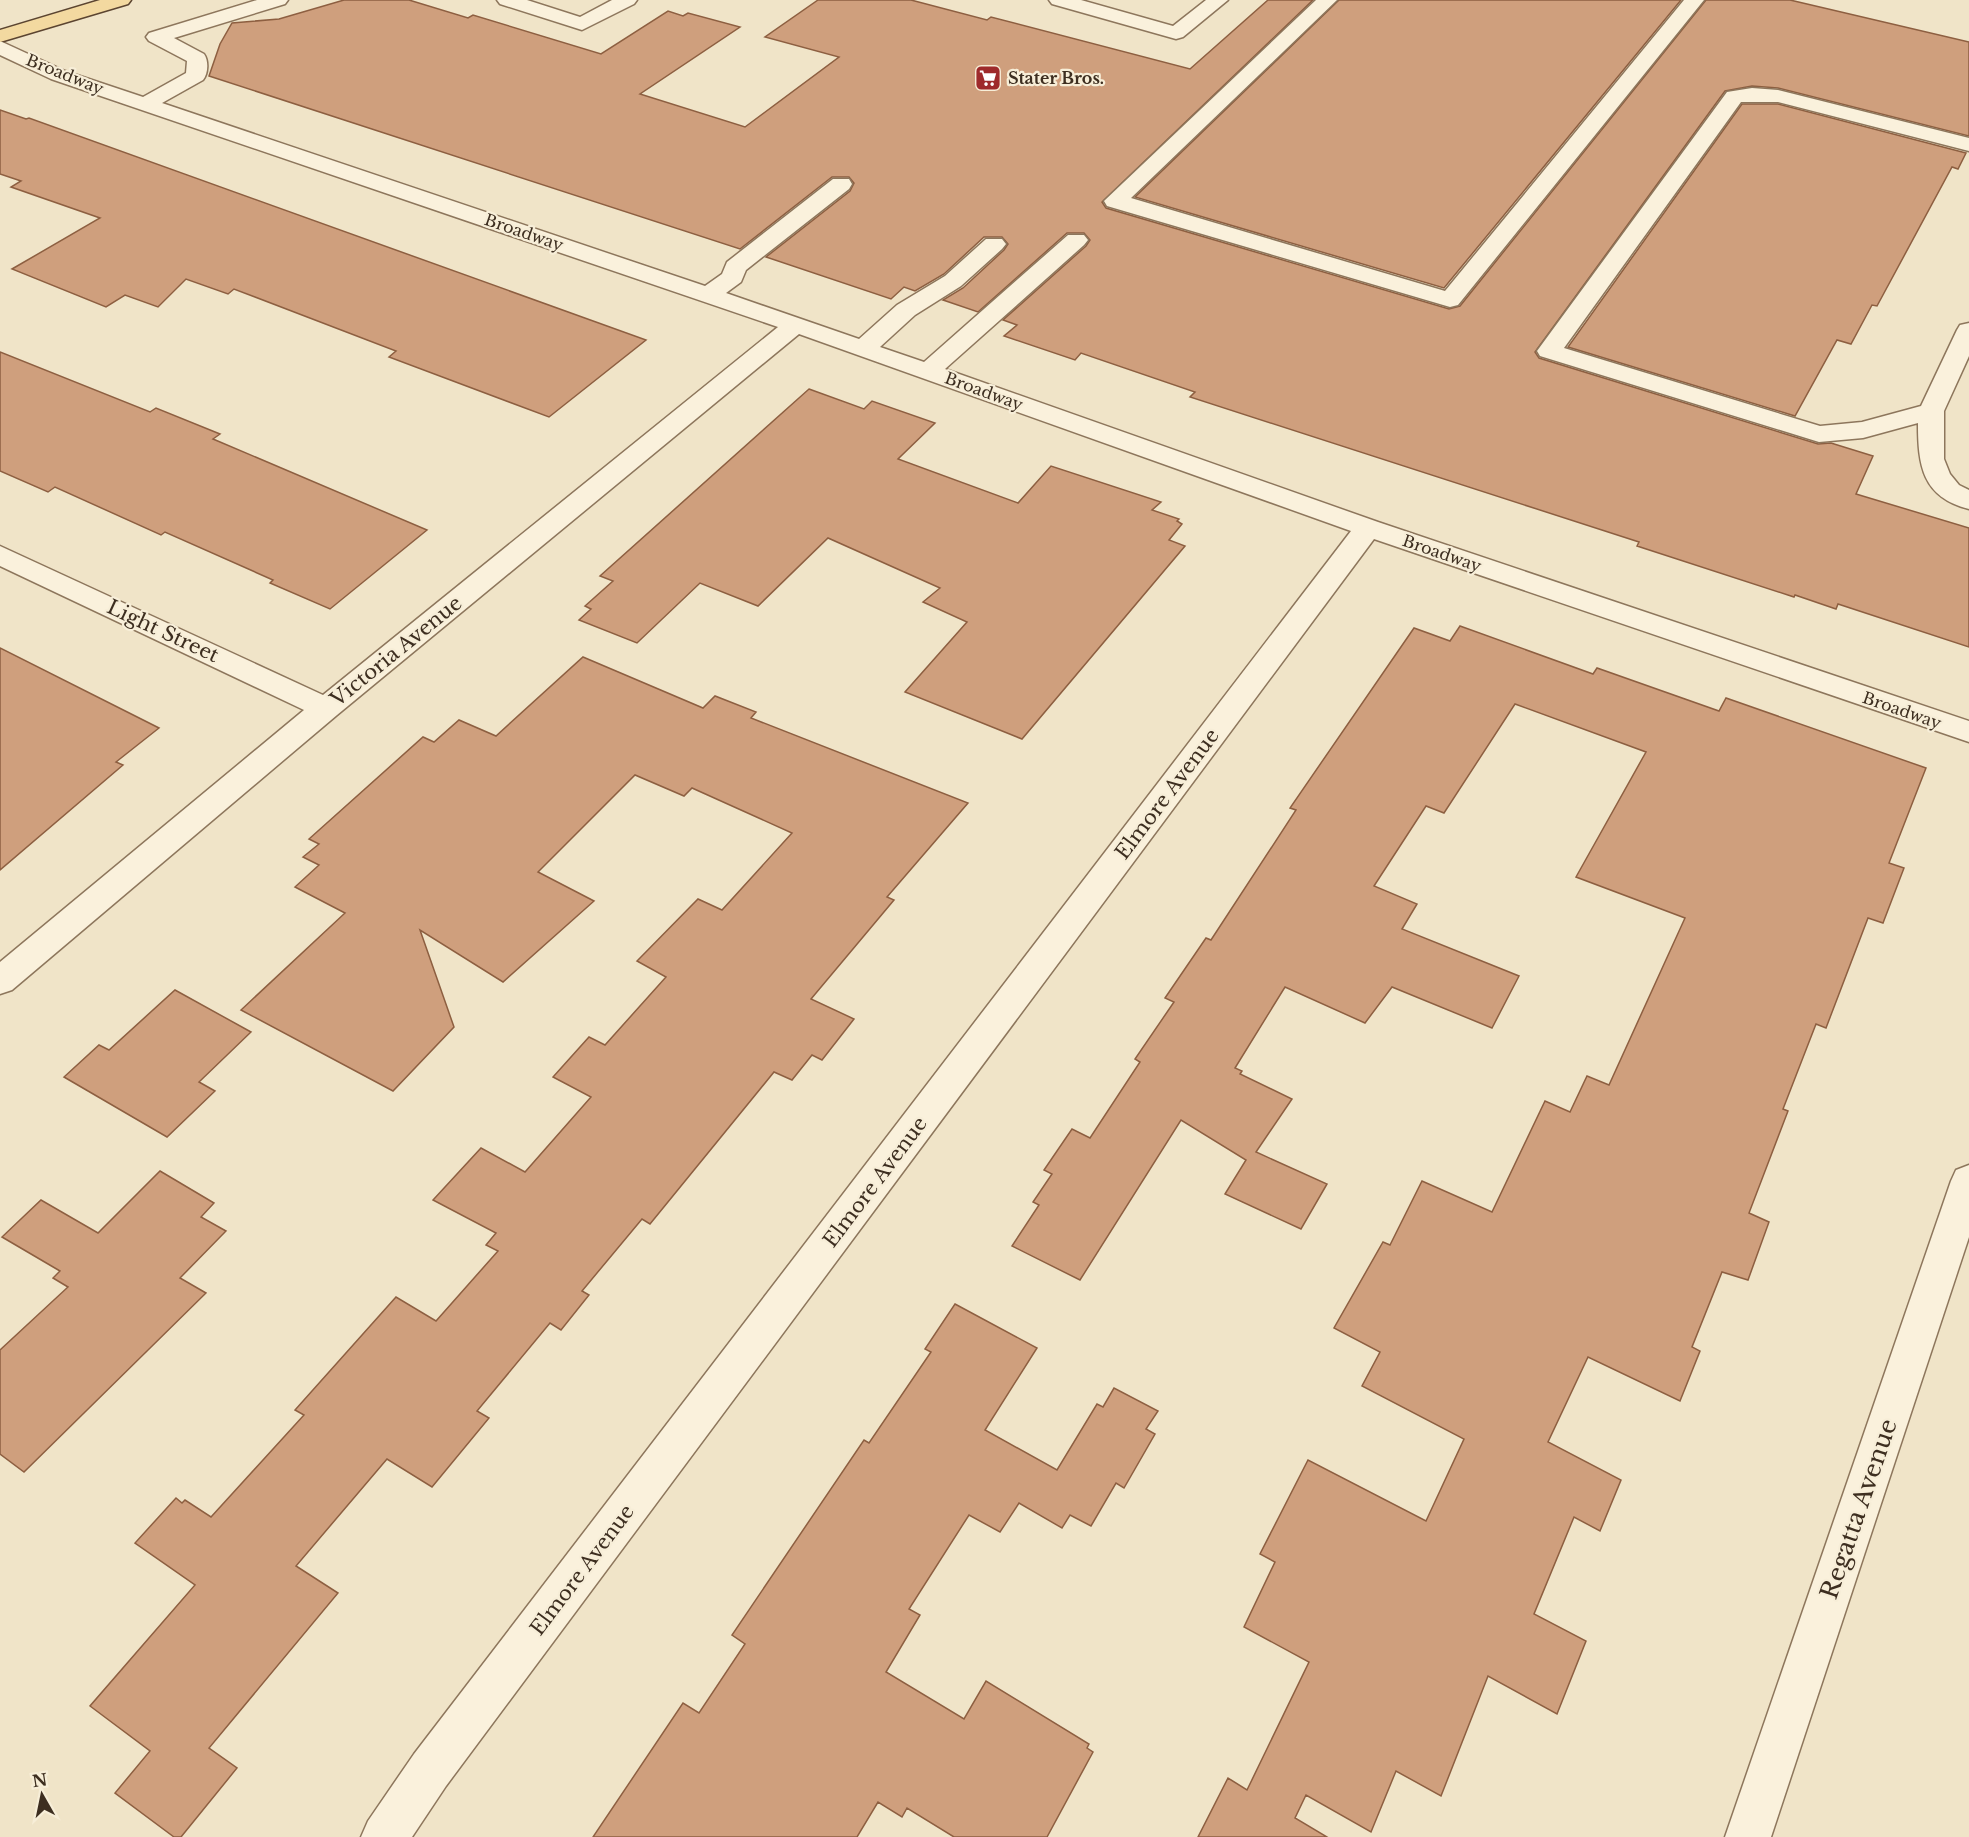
<svg xmlns="http://www.w3.org/2000/svg" width="1969" height="1837" font-family="'Libre Baskerville',serif">
<rect width="100%" height="100%" fill="#f0e4c8"/>
<g fill="#cf9f7d" stroke="#8d5f41" stroke-width="1.5">
<polygon points="344,0 409,0 468,18 473,15 601,54 668,11 683,16 688,13 740,27 640,94 745,127 839,57 765,37 818,0 911,0 987,20 991,17 1190,69 1268,0 1313,0 1102,202 1106,208 1449,309 1460,306 1706,0 1790,0 1969,42 1969,136 1778,88 1752,86 1725,91 1535,352 1539,358 1818,444 1831,443 1873,456 1856,494 1969,528 1969,647 1838,604 1836,609 1795,595 1794,597 1637,546 1639,542 1190,397 1195,392 1081,353 1075,360 1004,336 1017,325 1003,320 1086,246 1090,240 1084,233 1067,233 978,312 943,300 963,288 1004,250 1008,244 1002,237 984,237 944,274 915,291 904,287 891,299 766,257 850,191 854,183 849,177 832,177 740,249 209,76 220,44 232,23 279,19"/>
<polygon points="1339,0 1681,0 1444,288 1135,197"/>
<polygon points="1742,104 1778,104 1966,153 1958,169 1952,167 1877,306 1872,305 1851,344 1837,340 1795,416 1568,347"/>
<polygon points="0,110 26,119 29,118 646,340 549,417 389,357 396,351 234,289 228,294 186,279 158,307 125,295 106,307 12,269 100,218 11,187 21,181 0,174"/>
<polygon points="0,352 150,412 156,408 220,434 213,439 427,530 330,609 270,583 273,580 165,532 161,535 55,487 48,492 0,471"/>
<polygon points="809,389 864,409 872,401 935,423 898,459 1018,503 1051,466 1161,502 1152,510 1179,519 1177,521 1182,524 1169,540 1185,546 1022,739 905,692 967,622 923,602 940,588 828,538 758,606 700,583 637,643 579,620 591,609 585,606 613,581 600,576"/>
<polygon points="1460,626 1593,674 1597,668 1719,711 1726,698 1926,768 1889,863 1904,868 1883,923 1868,918 1826,1028 1816,1024 1783,1109 1788,1111 1749,1213 1769,1222 1748,1280 1722,1272 1692,1347 1700,1351 1680,1401 1588,1357 1548,1442 1621,1480 1600,1531 1574,1517 1534,1614 1586,1641 1557,1714 1488,1676 1441,1796 1396,1771 1371,1832 1306,1795 1295,1818 1327,1837 1198,1837 1228,1778 1247,1790 1309,1662 1244,1627 1275,1562 1260,1554 1308,1460 1426,1521 1464,1439 1362,1386 1380,1352 1334,1328 1383,1242 1390,1245 1422,1181 1492,1212 1545,1101 1570,1112 1587,1076 1609,1085 1685,918 1576,877 1646,752 1515,704 1444,813 1426,806 1374,886 1417,904 1402,929 1519,976 1492,1028 1392,987 1365,1023 1285,987 1235,1068 1242,1071 1240,1074 1292,1099 1256,1152 1327,1184 1301,1229 1225,1194 1246,1160 1181,1120 1080,1280 1012,1246 1039,1205 1033,1202 1052,1174 1044,1170 1072,1129 1090,1138 1140,1062 1135,1059 1174,1002 1165,998 1206,938 1211,940 1296,810 1290,808 1414,628 1450,641"/>
<polygon points="0,648 159,728 116,762 123,765 0,870"/>
<polygon points="583,657 703,708 715,696 756,712 751,718 968,803 887,897 894,900 811,999 854,1019 822,1060 812,1055 792,1080 774,1072 650,1224 642,1219 582,1291 589,1295 561,1330 550,1323 477,1411 489,1418 432,1487 387,1459 296,1566 338,1593 209,1748 237,1768 181,1837 174,1837 115,1793 150,1751 90,1706 195,1585 135,1543 176,1498 182,1503 185,1500 211,1517 304,1415 295,1410 396,1297 436,1321 498,1251 486,1245 496,1233 433,1200 481,1148 525,1172 591,1097 553,1077 589,1037 605,1045 666,977 637,961 698,899 722,910 792,833 692,788 684,796 635,775 538,872 594,901 503,982 420,930 454,1027 393,1091 241,1010 345,913 295,887 319,865 303,857 319,844 309,839 423,737 434,742 459,720 496,736"/>
<polygon points="175,990 251,1032 199,1082 215,1091 167,1137 64,1077 99,1045 109,1050"/>
<polygon points="160,1171 214,1203 201,1217 226,1231 180,1278 206,1293 24,1472 0,1454 0,1350 68,1287 53,1278 60,1271 2,1237 41,1200 98,1233"/>
<polygon points="955,1304 1037,1348 985,1430 1057,1470 1097,1404 1103,1407 1114,1388 1158,1411 1146,1429 1155,1434 1124,1488 1116,1483 1091,1526 1070,1515 1062,1528 1019,1503 1000,1532 969,1515 909,1609 920,1615 886,1672 964,1719 986,1681 1089,1744 1087,1748 1093,1752 1047,1837 954,1837 907,1808 902,1817 878,1802 857,1837 593,1837 683,1703 699,1713 745,1644 732,1635 864,1440 869,1443 931,1352 925,1349"/>
</g>
<g fill="none" stroke-linecap="round" stroke-linejoin="round">
<defs>
<g id="minor">
<path d="M 257,0 L 288,0 L 285,4 L 174,38 L 204,54 C 209,61 208,74 203,80 L 162,103 L 705,286 L 722,274 L 727,262 L 833,179 L 849,179 L 852,184 L 849,189 L 746,270 L 741,282 L 726,293 L 859,339 L 897,305 L 945,276 L 986,239 L 1002,239 L 1006,244 L 1002,249 L 961,286 L 915,315 L 880,347 L 924,362 L 1068,235 L 1084,235 L 1088,240 L 1084,245 L 945,369 L 1378,522 L 1969,721 L 1969,742 L 1374,539 L 446,1786 L 412,1837 L 361,1837 L 368,1821 L 414,1754 L 1351,531 L 799,334 L 337,715 L 12,990 L 0,994 L 0,962 L 304,710 L 0,566 L 0,546 L 323,695 L 778,327 L 51,79 L 0,55 L 0,41 L 65,71 L 143,97 L 186,73 L 187,61 L 149,41 L 146,37 L 149,33 Z"/>
<polygon points="497,0 527,0 580,17 612,0 637,0 634,4 582,30 500,4"/>
<polygon points="1049,0 1081,0 1173,26 1206,0 1228,0 1183,37 1176,39 1052,4"/>
<polygon points="1316,0 1337,0 1131,198 1445,291 1684,0 1704,0 1458,305 1450,307 1107,206 1104,201"/>
<path d="M 1752,88 L 1778,90 L 1969,138 L 1969,151 L 1778,102 L 1741,102 L 1564,348 L 1820,426 L 1862,422 L 1921,406 L 1957,330 L 1960,325 L 1969,323 L 1969,356 L 1944,411 L 1944,459 L 1950,474 L 1959,485 L 1969,490 L 1969,509 C 1922,497 1918,465 1918,423 L 1863,438 L 1819,442 L 1540,356 L 1537,351 L 1727,92 Z"/>
<polygon points="1969,1165 1969,1237 1771,1837 1725,1837 1951,1181 1956,1170"/>
</g>
<polygon id="major" points="100,0 131,0 128,4 0,42 0,30"/>
</defs>
<use href="#minor" stroke="#8d765c" stroke-width="3"/>
<use href="#major" stroke="#5b4430" stroke-width="3"/>
<use href="#minor" fill="#faf1dc" fill-rule="evenodd"/>
<use href="#major" fill="#f3d9a0" fill-rule="evenodd"/>
</g>
<defs>
<symbol id="supermarket-square" viewBox="-11 -11 22 22"><rect x="-9" y="-9" width="18" height="18" rx="4" fill="#9e2a2b" stroke="#f7eed8"/><path d="M-6-5.5h2.5l.6 2H6L4.5 2H-2.5L-4.4-4H-6ZM-1.5 3.2a1.3 1.3 0 1 0 .1 0ZM3 3.2a1.3 1.3 0 1 0 .1 0Z" fill="#fff"/></symbol>
</defs>
<g fill-rule="evenodd">
<use href="#supermarket-square" x="973" y="63" width="30" height="30"/>
</g>
<g text-anchor="middle" stroke-width="4.5" stroke-linejoin="round" paint-order="stroke">
<g font-size="16" fill="#3d2e20" stroke="#f7eed8">
<text transform="translate(65 74) rotate(22)" y="6">Broadway</text>
<text transform="translate(524 232) rotate(19)" y="6">Broadway</text>
<text transform="translate(984 391) rotate(20)" y="6">Broadway</text>
<text transform="translate(1442 553) rotate(19)" y="6">Broadway</text>
<text transform="translate(1902 710) rotate(19)" y="6">Broadway</text>
</g>
<g font-size="16" font-weight="bold" fill="#3d2e20" stroke="#f7eed8" text-anchor="start">
<text x="1008" y="84">Stater Bros.</text>
</g>
<g font-size="20" fill="#3d2e20" stroke="#f7eed8">
<text transform="translate(163 631) rotate(25)" y="7">Light Street</text>
<text transform="translate(396 651) rotate(-39)" y="7">Victoria Avenue</text>
<text transform="translate(1167 794) rotate(-53)" y="7">Elmore Avenue</text>
<text transform="translate(875 1182) rotate(-53)" y="7">Elmore Avenue</text>
<text transform="translate(582 1570) rotate(-53)" y="7">Elmore Avenue</text>
</g>
<g font-size="24" fill="#3d2e20" stroke="#f7eed8">
<text transform="translate(1859 1509) rotate(-71)" y="8">Regatta Avenue</text>
</g>
</g>
<g transform="translate(42 1795) rotate(351)" stroke="#f7eed8" stroke-width="4.5" paint-order="stroke">
<path d="M0-4.5L10 22L0 15L-10 22Z" fill="#3d2e20"/>
<text y="-9" font-size="16" font-weight="bold" text-anchor="middle" fill="#3d2e20">N</text>
</g>
</svg>
